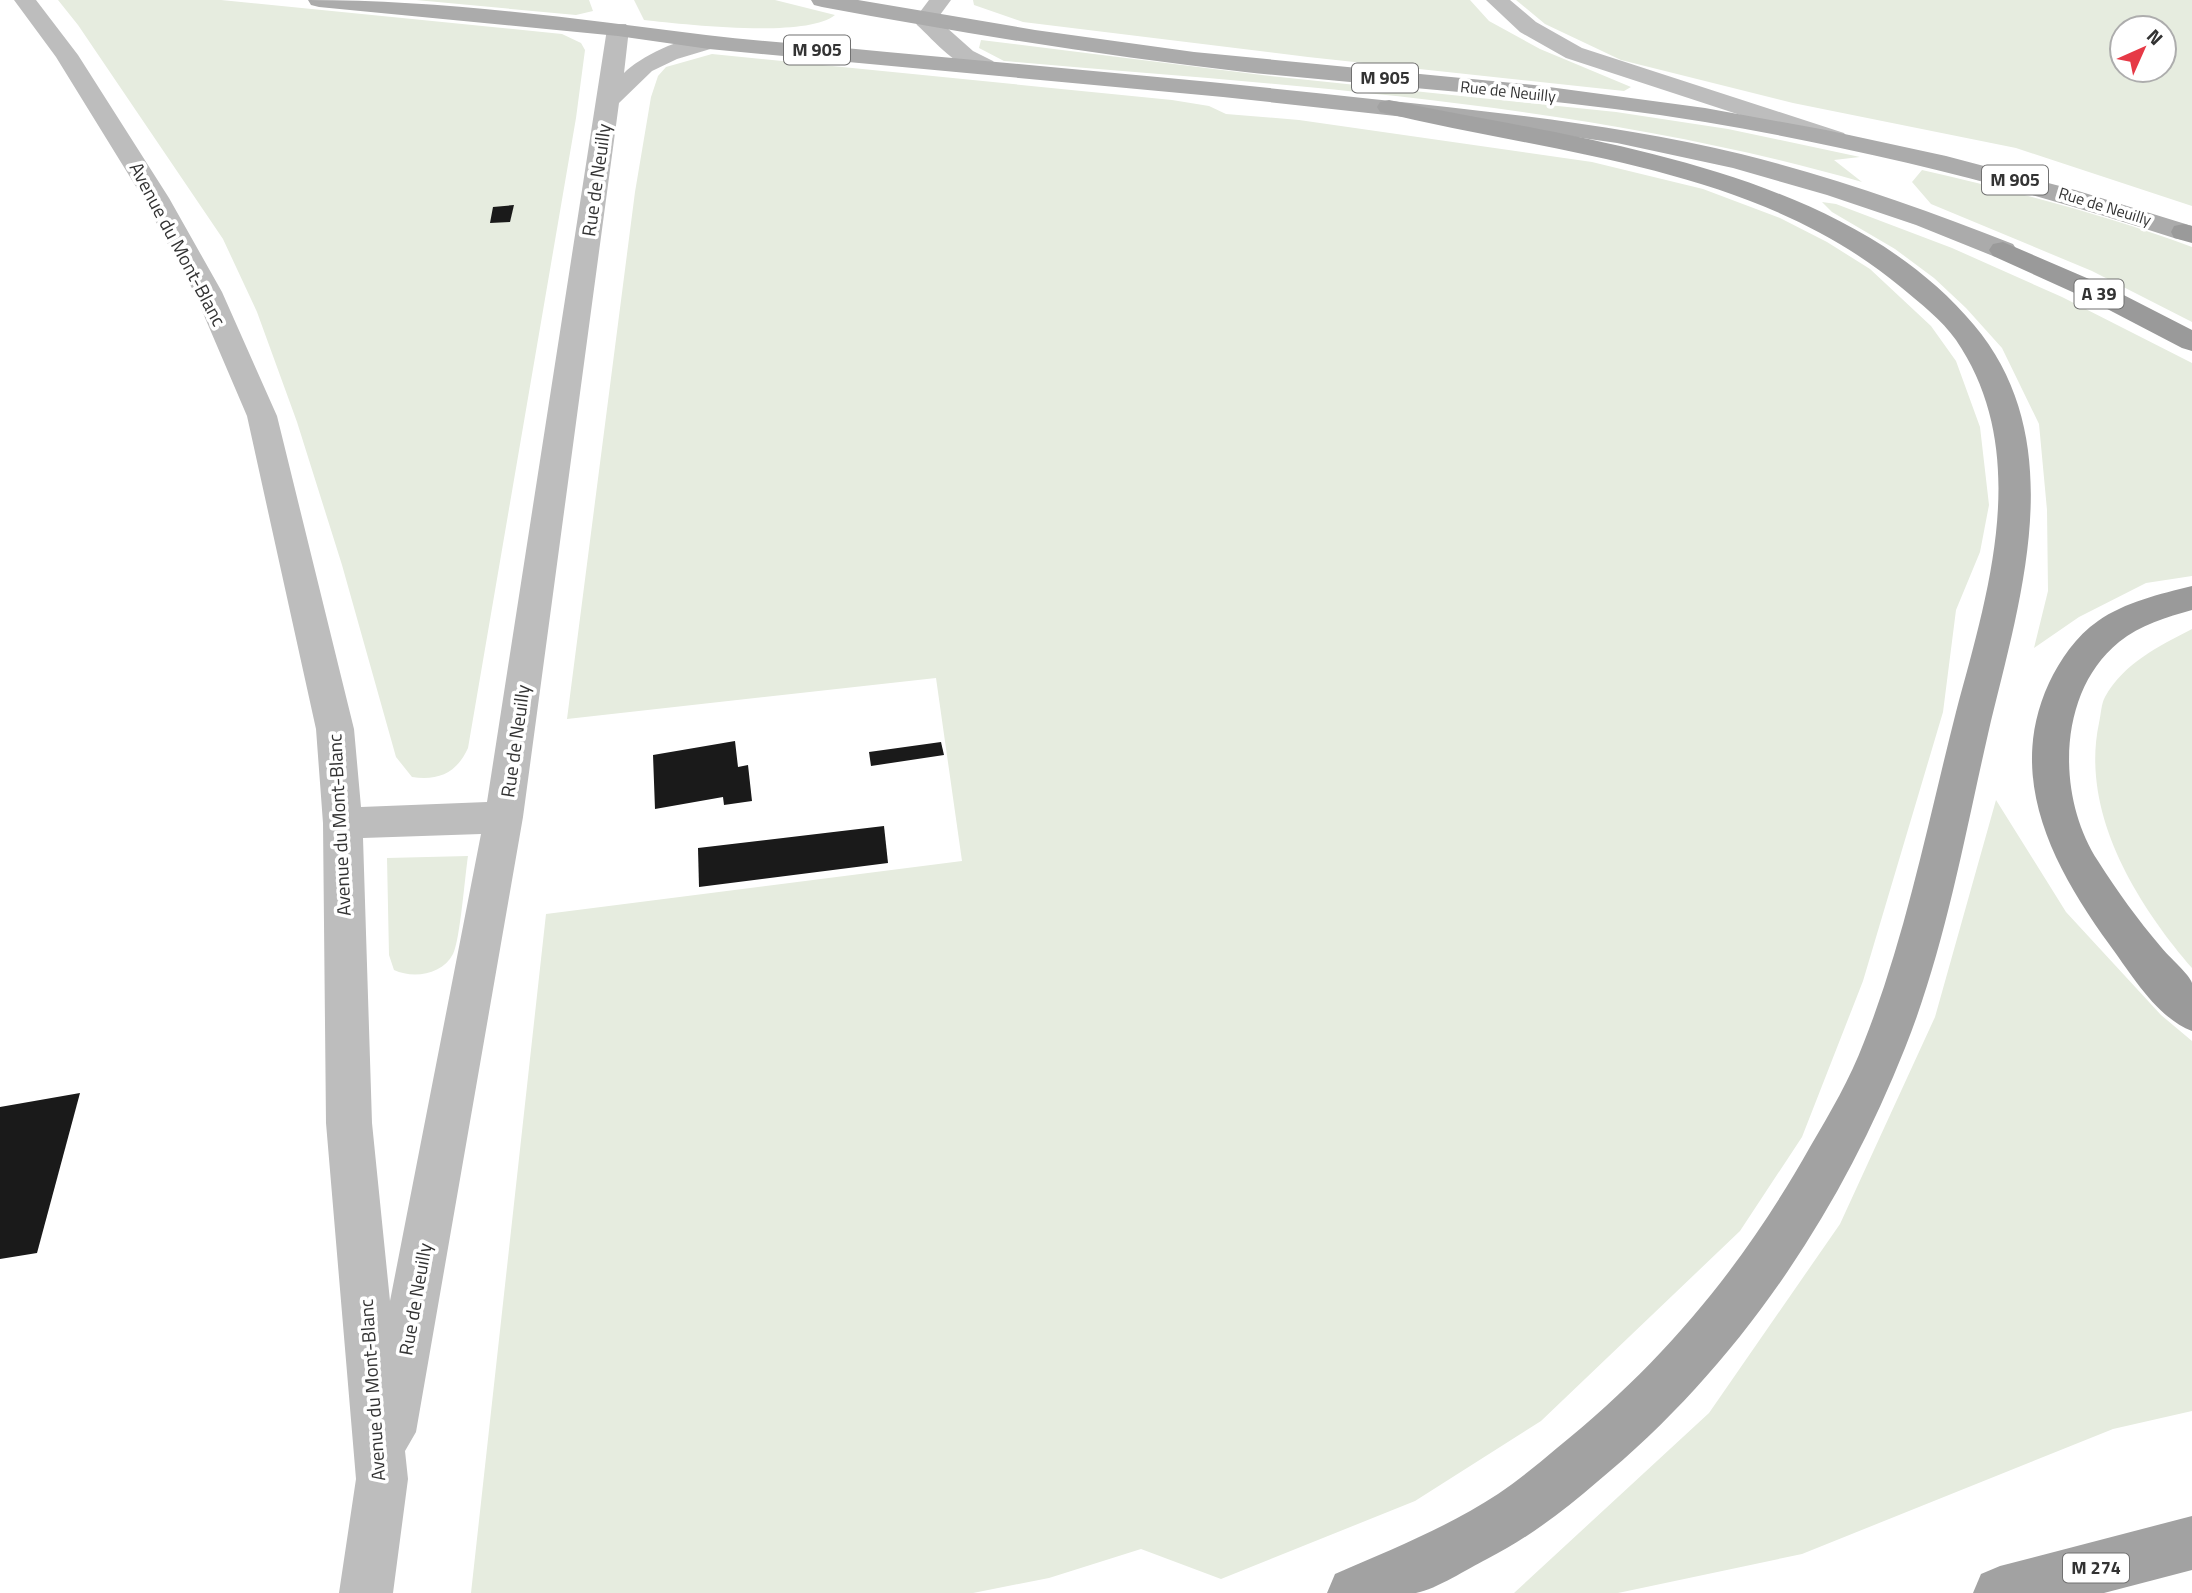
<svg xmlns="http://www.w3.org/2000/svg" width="2192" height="1593" font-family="'Titillium Web',sans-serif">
<rect width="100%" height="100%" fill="#fff"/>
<g fill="#e6ecdf" fill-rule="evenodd">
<path d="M 58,0 L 221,0 L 562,34 L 581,43 L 585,50 L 576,118 L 468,748 C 457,773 438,781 412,777 L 396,757 L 342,565 L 297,422 L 257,312 L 223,239 L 78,25 Z"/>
<polygon points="416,0 589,0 593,11 576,15"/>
<path d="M 634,0 L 775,0 L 835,15 C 806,39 682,24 644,20 Z"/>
<polygon points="973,0 1470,0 1489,21 1540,49 1631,87 1624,91 1308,57 1023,22 974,5"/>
<path d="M 1516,0 L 2192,0 L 2192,206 L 2016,148 L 1793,103 L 1621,60 L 1545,24 ZM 2122,28 L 2164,28 L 2164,70 L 2122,70 Z"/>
<path d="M 981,40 L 1270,76 L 1616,112 L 1728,129 L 1860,157 L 1834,160 L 1862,182 C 1584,102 1292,86 1004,61 L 979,48 Z"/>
<polygon points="712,54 1172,100 1209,106 1226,114 1299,120 1592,162 1703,189 1780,218 1827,242 1870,269 1931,326 1956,361 1980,427 1989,505 1980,552 1956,610 1943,712 1863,981 1802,1137 1740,1231 1541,1421 1415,1501 1221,1579 1141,1549 1049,1578 973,1593 471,1593 546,914 962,861 936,678 567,719 635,192 651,97 658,76 666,67"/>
<path d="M 1922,170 C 2013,191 2104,214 2192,247 L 2192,322 L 2092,271 L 1931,204 L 1912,182 Z"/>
<polygon points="1822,202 1836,204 1952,248 2062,297 2192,363 2192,576 2146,583 2079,617 2034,648 2048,591 2047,510 2039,424 2002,348 1966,308 1934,278 1895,249 1832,212"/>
<path d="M 2192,629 L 2192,968 C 2136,903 2080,812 2099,723 C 2101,715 2101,704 2105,697 C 2124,663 2159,646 2192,629 Z"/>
<polygon points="1996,800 2066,912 2161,1015 2192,1041 2192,1411 2113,1429 1802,1554 1618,1593 1514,1593 1709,1413 1840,1224 1935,1017"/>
<path d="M 468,856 C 465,875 460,941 453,954 C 442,975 413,979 394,970 L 389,955 L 387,858 Z"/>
</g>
<g fill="#1a1a1a">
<polygon points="514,205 510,222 490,223 493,207"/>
<polygon points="735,741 738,767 748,765 752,801 724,805 723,797 655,809 653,755"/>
<polygon points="941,742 944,755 871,766 869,752"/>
<polygon points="884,826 888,863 699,887 698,848"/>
<polygon points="80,1093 37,1253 0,1259 0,1107"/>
</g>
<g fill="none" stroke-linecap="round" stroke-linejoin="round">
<g fill="#bdbdbd" fill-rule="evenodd">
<path d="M 14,0 L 36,0 L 78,55 L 169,198 L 222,292 L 277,416 L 354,729 L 361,807 L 487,802 L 607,29 L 610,24 L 626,24 L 629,29 L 624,73 C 641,56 692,31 717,37 L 721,42 L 717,47 L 677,59 L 652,71 L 619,103 L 523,817 L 416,1432 L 405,1451 L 408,1479 L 393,1593 L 339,1593 L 356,1479 L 326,1123 L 323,823 L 316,729 L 247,416 L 194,292 L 143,198 L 56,57 ZM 481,834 L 390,1301 L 372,1123 L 363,838 Z"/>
<path d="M 929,0 L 951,0 L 937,19 L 973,51 L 993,61 L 997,66 L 993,71 C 964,78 936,42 917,25 L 914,20 Z"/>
<polygon points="1486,0 1510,0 1536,22 1582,48 1844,133 1848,138 1844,143 1835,146 1826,143 1566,58 1520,32"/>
</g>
<g fill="#ababab" fill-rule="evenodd">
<path d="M 308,0 C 441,0 573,18 706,35 C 766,42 827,46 887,52 C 1049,67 1210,81 1372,99 C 1496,112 1619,125 1741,154 C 1834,177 1924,209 2013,244 L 2017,250 L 2013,256 L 2003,258 L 1993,256 L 1916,225 L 1827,195 L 1733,168 L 1617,143 L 1534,131 L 1223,97 L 709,49 L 618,36 L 319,7 L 311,5 Z"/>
<path d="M 811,0 L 858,0 L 1035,30 L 1194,52 L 1534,85 L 1705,108 L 1826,130 L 1946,156 L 2075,190 L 2192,226 L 2192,238 L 2184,240 L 2174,238 C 2021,188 1865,149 1705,122 C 1553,97 1399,88 1245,72 C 1103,56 962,33 822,7 L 814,5 Z"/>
</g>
<g fill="#a2a2a2" fill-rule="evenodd">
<path d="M 1389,100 C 1580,140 1841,166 1974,325 C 2073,443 2019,602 1988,734 C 1964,839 1945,948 1905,1048 C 1839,1215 1736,1368 1597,1482 C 1562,1512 1528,1538 1487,1559 C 1467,1569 1437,1589 1416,1593 C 1396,1593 1350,1593 1327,1593 L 1335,1574 C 1390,1550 1448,1527 1498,1494 C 1519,1480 1538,1464 1557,1448 C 1664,1362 1743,1266 1810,1147 C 1830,1113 1850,1079 1864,1042 C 1906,936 1928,822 1956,712 C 1988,593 2033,453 1956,340 C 1942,320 1920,303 1902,288 C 1756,166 1558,155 1380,112 L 1377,107 L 1380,102 Z"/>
<polygon points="2192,1516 2192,1570 2104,1593 1973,1593 1981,1574 2000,1566"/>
</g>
<g fill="#9a9a9a" fill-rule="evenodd">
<polygon points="2184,224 2192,226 2192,243 2174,238 2171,232 2174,226"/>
<polygon points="2003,242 2110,288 2192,330 2192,351 2182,348 2090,300 1993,256 1989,250 1993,244"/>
<path d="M 2192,586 L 2192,610 C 2167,617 2140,625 2119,642 C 2057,692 2056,797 2098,861 C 2117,891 2138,920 2161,947 C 2168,956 2189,974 2192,983 C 2192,993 2192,1020 2192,1031 C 2157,1018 2131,974 2109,944 C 2054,868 2005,778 2049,683 C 2060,660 2076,636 2098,621 C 2125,602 2160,594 2192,586 Z"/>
</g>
</g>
<g text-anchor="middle" stroke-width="7" stroke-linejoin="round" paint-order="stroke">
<g font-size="16" fill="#333" stroke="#fff">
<text transform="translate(1508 91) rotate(6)" y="6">Rue de Neuilly</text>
<text transform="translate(2105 206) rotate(17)" y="6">Rue de Neuilly</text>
</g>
<g fill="#fff" stroke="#707070" stroke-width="2">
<rect x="784" y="35.5" width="66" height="29" rx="5"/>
<rect x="1352" y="63.5" width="66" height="29" rx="5"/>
<rect x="1982" y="165.5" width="66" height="29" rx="5"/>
<rect x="2074.5" y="279.5" width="49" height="29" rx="5"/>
<rect x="2063" y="1553.5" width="66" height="29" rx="5"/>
</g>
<g font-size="18" font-weight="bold" fill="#333">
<text x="817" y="56">M 905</text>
<text x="1385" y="84">M 905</text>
<text x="2015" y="186">M 905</text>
<text x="2099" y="300">A 39</text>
<text x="2096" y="1574">M 274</text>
</g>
<g font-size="19" fill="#333" stroke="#fff">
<text transform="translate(596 180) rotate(-82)" y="7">Rue de Neuilly</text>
<text transform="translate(178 244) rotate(62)" y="7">Avenue du Mont-Blanc</text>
<text transform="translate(515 741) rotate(-82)" y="7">Rue de Neuilly</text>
<text transform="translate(339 825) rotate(-93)" y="7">Avenue du Mont-Blanc</text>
<text transform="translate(415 1299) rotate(-80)" y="7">Rue de Neuilly</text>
<text transform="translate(372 1390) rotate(-94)" y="7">Avenue du Mont-Blanc</text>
</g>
</g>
<g transform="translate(2143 49) rotate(45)"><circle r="33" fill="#ffffff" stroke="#adadad" stroke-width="2"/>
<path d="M0-5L12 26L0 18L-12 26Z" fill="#e63946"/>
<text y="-10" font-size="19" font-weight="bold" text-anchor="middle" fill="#333333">N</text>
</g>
</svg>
